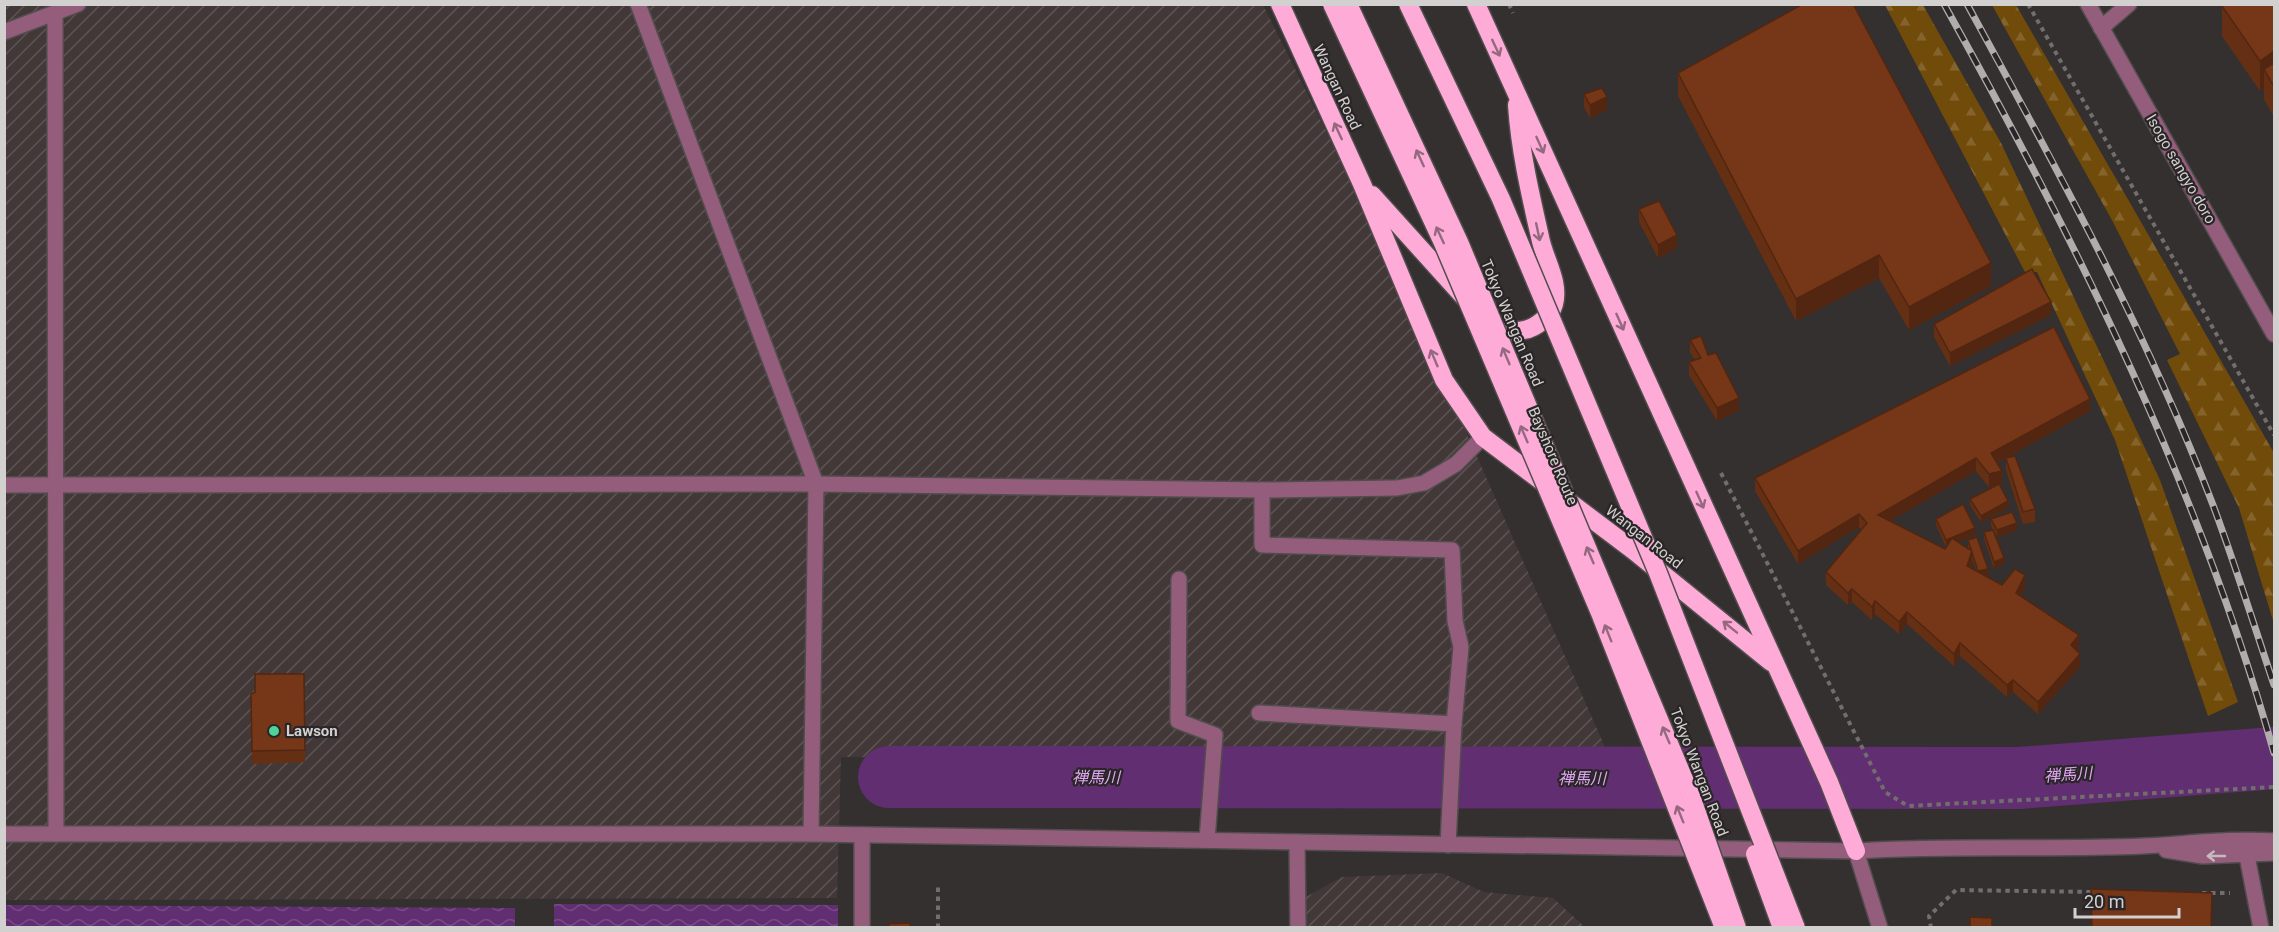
<svg xmlns="http://www.w3.org/2000/svg" width="2279" height="932" font-family="Roboto,'Noto Sans JP',sans-serif">
<defs>
<pattern id="industrial-furrows" width="10" height="10" patternUnits="userSpaceOnUse" patternTransform="scale(1.5)"><rect width="10" height="10" fill="#433838"/><path d="M-1 1l2-2M0 10L10 0M9 11l2-2" fill="none" stroke="#5d5454"/></pattern>
<pattern id="forest-firs" width="22" height="20" patternUnits="userSpaceOnUse" patternTransform="scale(1.5)"><rect width="22" height="20" fill="#714b09"/><path d="M5 1l3.5 6h-7zM16 11l3.5 6h-7z" fill="#84642c"/></pattern>
<pattern id="water-waves" width="16" height="10" patternUnits="userSpaceOnUse" patternTransform="scale(1.5)"><rect width="16" height="10" fill="#622e72"/><path d="M0 5q4-4 8 0t8 0" fill="none" stroke="#784b85"/></pattern>
</defs>
<rect width="100%" height="100%" fill="#343030"/>
<g fill="url(#industrial-furrows)">
<polygon points="4,5 1263,5 1390,259 1612,763 841,757 837,898 5,900"/>
<polygon points="1442,873 1484,892 1553,898 1585,927 1304,928 1304,898 1342,877"/>
</g>
<g fill="url(#forest-firs)">
<polygon points="1885,5 1923,5 2001,143 2160,480 2238,702 2208,716 2115,440 2037,272 2025,272"/>
<polygon points="1992,5 2016,5 2274,453 2274,624 2239,508 2167,360 2180,354 2113,222"/>
</g>
<g fill="url(#water-waves)">
<polygon points="554,904 838,905 838,927 554,927"/>
<polygon points="5,905 515,908 515,926 5,928"/>
</g>
<g fill="none" stroke-linecap="round" stroke-linejoin="round">
<polyline stroke="#622e72" stroke-width="62" points="889,777 2019,778 2274,758"/>
<defs>
<g id="minor">
<polyline points="638,4 816,484 811,834"/>
<polyline points="2088,4 2274,334"/>
<polyline points="55,13 56,834"/>
<polyline points="2101,28 2129,4"/>
<polyline points="4,32 78,4"/>
<polyline points="4,485 816,484 1262,490 1397,488 1424,483 1456,464 1483,437"/>
<polyline points="1262,490 1262,545 1452,550 1455,621 1461,647 1454,724"/>
<polyline points="1179,579 1178,721 1215,735 1207,840"/>
<polyline points="1259,713 1454,724 1448,845"/>
<path d="M 4,834 L 811,834 L 1856,851 C 1952,845 2047,850 2143,846 C 2187,844 2230,838 2274,841"/>
<polyline points="862,835 862,928"/>
<polyline points="1297,842 1298,928"/>
<polyline points="2166,850 2203,856 2274,853"/>
<polyline points="1856,851 1880,928"/>
<polyline points="2247,856 2261,928"/>
</g>
<g id="highway">
<polyline points="1280,4 1362,184 1444,380 1483,437 1633,550 1771,662"/>
<polyline points="1476,4 1829,782 1856,851"/>
<polyline points="1372,195 1464,297"/>
<path d="M 1487,322 C 1499,334 1508,333 1524,330 C 1536,328 1551,316 1554,304 C 1560,281 1544,259 1540,237 C 1530,193 1520,150 1517,105"/>
</g>
</defs>
<use href="#minor" stroke="#514d4d" stroke-width="18"/>
<use href="#highway" stroke="#514d4d" stroke-width="21"/>
<g stroke="#726e6e" stroke-width="4" stroke-dasharray="4.5 4.5" stroke-linecap="butt">
<polyline points="1509,4 1513,13"/>
<polyline points="2028,4 2274,435"/>
<polyline points="1721,473 1885,792 1908,806 2274,787"/>
<polyline points="2202,893 2230,893"/>
<polyline points="938,928 938,887"/>
<polyline points="1931,928 1929,916 1956,890 2095,892"/>
</g>
<use href="#minor" stroke="#945d7b" stroke-width="15"/>
<use href="#highway" stroke="#feacd7" stroke-width="18"/>
<defs>
<g id="rail">
<path d="M 1944,4 C 2077,243 2200,489 2274,753"/>
<path d="M 1967,4 C 2056,167 2147,332 2213,505 C 2235,564 2254,625 2274,685"/>
</g>
</defs>
<use href="#rail" stroke="#b1adad" stroke-width="7"/>
<use href="#rail" stroke="#2a2627" stroke-width="4.5" stroke-dasharray="14" stroke-linecap="butt"/>
<defs>
<g id="highway-bridge">
<polyline points="1332,4 1443,243 1600,613 1724,928"/>
<polyline points="1348,4 1459,242 1691,796 1737,928"/>
<polyline points="1408,4 1501,199 1658,573 1796,928"/>
<polyline points="1755,854 1782,928"/>
</g>
</defs>
<use href="#highway-bridge" stroke="#514d4d" stroke-width="21" stroke-linecap="butt"/>
<use href="#highway-bridge" stroke="#feacd7" stroke-width="18"/>
</g>
<g fill="#652f14" fill-rule="evenodd">
<polygon points="2274,4 2274,117 2264,99 2264,88 2260,91 2222,36 2222,6"/>
<polygon points="1678,73 1991,286 1909,330 1879,278 1796,321 1678,96"/>
<polygon points="1584,94 1607,110 1590,118 1584,107"/>
<polygon points="1639,209 1677,248 1658,258 1639,222"/>
<polygon points="2051,315 1950,366 1934,337 1934,324"/>
<polygon points="1690,340 1708,355 1739,410 1717,421 1689,375 1689,362 1695,360 1690,352"/>
<path d="M 2090,411 L 2006,458 L 2035,509 L 2035,522 L 2023,524 L 2006,470 L 2006,458 L 1997,463 L 2002,483 L 1999,484 L 2008,508 L 1981,522 L 1970,505 L 1970,499 L 1998,485 L 1989,487 L 1976,471 L 1890,521 L 1945,549 L 1946,547 L 1936,525 L 1936,519 L 1975,535 L 1958,542 L 1968,549 L 1968,540 L 1988,575 L 1985,576 L 2002,585 L 2025,587 L 2021,596 L 2079,647 L 2076,651 L 2080,667 L 2038,714 L 2013,692 L 2007,697 L 1960,656 L 1954,666 L 1907,624 L 1899,634 L 1875,614 L 1872,620 L 1852,602 L 1848,605 L 1826,585 L 1826,572 L 1862,530 L 1859,527 L 1798,564 L 1755,491 L 1755,478 ZM 1972,559 L 1976,570 L 1971,568 Z"/>
<polygon points="1991,519 2017,530 1997,537 1991,526"/>
<polygon points="1984,532 2004,564 1994,569 1984,539"/>
<polygon points="304,674 305,762 252,764 251,694"/>
</g>
<g fill="#522610">
<polygon points="2274,51 2274,81 2264,69 2264,88 2260,91 2260,61"/>
<polygon points="1607,97 1607,110 1590,118 1590,105"/>
<polygon points="1677,235 1677,248 1658,258 1658,245"/>
<polygon points="1879,255 1879,278 1796,321 1796,299"/>
<polygon points="1991,263 1991,286 1909,330 1909,307"/>
<polygon points="2051,302 2051,315 1950,366 1950,353"/>
<polygon points="1739,398 1739,410 1717,421 1717,408"/>
<polygon points="2090,399 2090,411 1991,466 1991,453"/>
<polygon points="1976,458 1976,471 1878,528 1878,515"/>
<polygon points="2002,471 2002,483 1989,487 1989,474"/>
<polygon points="2008,501 2008,508 1981,522 1981,516"/>
<polygon points="1859,514 1859,527 1798,564 1798,551"/>
<polygon points="2017,523 2017,530 1997,537 1997,530"/>
<polygon points="1975,528 1975,535 1946,547 1946,540"/>
<polygon points="1972,551 1972,564 1967,578 1967,566"/>
<polygon points="2004,558 2004,564 1994,569 1994,562"/>
<polygon points="1988,569 1988,575 1978,578 1978,571"/>
<polygon points="2025,575 2025,587 2016,606 2016,593"/>
<polygon points="1852,589 1852,602 1848,605 1848,593"/>
<polygon points="1875,601 1875,614 1872,620 1872,607"/>
<polygon points="1907,612 1907,624 1899,634 1899,622"/>
<polygon points="2079,635 2079,647 2071,658 2071,645"/>
<polygon points="1960,643 1960,656 1954,666 1954,654"/>
<polygon points="2080,654 2080,667 2038,714 2038,702"/>
<polygon points="2013,680 2013,692 2007,697 2007,685"/>
</g>
<g fill="#753717" stroke="#522610" stroke-width="1.5">
<polygon points="1803,4 1853,4 1991,263 1909,307 1879,255 1796,299 1678,73"/>
<polygon points="2224,4 2274,4 2274,51 2260,61 2222,6"/>
<polygon points="2274,63 2274,87 2264,69"/>
<polygon points="1602,88 1607,97 1590,105 1584,94"/>
<polygon points="1659,201 1677,235 1658,245 1639,209"/>
<polygon points="2032,269 2051,302 1950,353 1934,324"/>
<polygon points="2054,327 2090,399 1991,453 2002,471 1989,474 1976,458 1878,515 1945,549 1952,538 1972,551 1967,566 2002,585 2015,569 2025,575 2016,593 2079,635 2071,645 2080,654 2038,702 2013,680 2007,685 1960,643 1954,654 1907,612 1899,622 1875,601 1872,607 1852,589 1848,593 1826,572 1867,523 1859,514 1798,551 1755,478"/>
<polygon points="1701,336 1708,355 1716,353 1739,398 1717,408 1689,362 1701,358 1690,340"/>
<polygon points="2015,456 2035,509 2023,512 2006,458"/>
<polygon points="1999,484 2008,501 1981,516 1970,499"/>
<polygon points="1963,504 1975,528 1946,540 1936,519"/>
<polygon points="2012,512 2017,523 1997,530 1991,519"/>
<polygon points="1993,530 2004,558 1994,562 1984,532"/>
<polygon points="1977,537 1988,569 1978,571 1968,540"/>
<polygon points="255,674 304,674 305,750 252,751 251,694 255,692"/>
<polygon points="2091,889 2212,893 2211,927 2092,927"/>
<polygon points="1970,917 1992,918 1992,927 1970,927"/>
<polygon points="910,923 910,927 889,927 889,924"/>
</g>
<defs><path id="oneway-shaft" d="M-6 0H5M1.5-3L5.5 0L1.5 3" fill="none" stroke-width="1.6" stroke-linecap="round" stroke-linejoin="round" transform="scale(1.5)"/></defs>
<g stroke="#94697f">
<use href="#oneway-shaft" transform="translate(1496 48) rotate(65)"/>
<use href="#oneway-shaft" transform="translate(1338 131) rotate(-115)"/>
<use href="#oneway-shaft" transform="translate(1540 145) rotate(66)"/>
<use href="#oneway-shaft" transform="translate(1420 158) rotate(-115)"/>
<use href="#oneway-shaft" transform="translate(1538 232) rotate(78)"/>
<use href="#oneway-shaft" transform="translate(1440 235) rotate(-115)"/>
<use href="#oneway-shaft" transform="translate(1620 322) rotate(66)"/>
<use href="#oneway-shaft" transform="translate(1506 356) rotate(-113)"/>
<use href="#oneway-shaft" transform="translate(1434 358) rotate(-113)"/>
<use href="#oneway-shaft" transform="translate(1524 434) rotate(-113)"/>
<use href="#oneway-shaft" transform="translate(1700 500) rotate(66)"/>
<use href="#oneway-shaft" transform="translate(1590 555) rotate(-113)"/>
<use href="#oneway-shaft" transform="translate(1730 627) rotate(-141)"/>
<use href="#oneway-shaft" transform="translate(1608 633) rotate(-112)"/>
<use href="#oneway-shaft" transform="translate(1666 735) rotate(-113)"/>
<use href="#oneway-shaft" transform="translate(1680 814) rotate(-112)"/>
</g>
<use stroke="#c6b9bf" href="#oneway-shaft" transform="translate(2216 856) rotate(-180)"/>
<circle fill="#4ed399" stroke="#2a2627" stroke-width="2" cx="274" cy="731" r="6"/>
<g text-anchor="middle" stroke-width="4.5" stroke-linejoin="round" paint-order="stroke">
<g font-size="15" fill="#d3d0d0" stroke="#2a2627">
<text transform="translate(1337 87) rotate(65)" y="5">Wangan Road</text>
<text transform="translate(2181 169) rotate(60)" y="5">Isogo sangyo doro</text>
<text transform="translate(1512 323) rotate(67)" y="5">Tokyo Wangan Road</text>
<text transform="translate(1553 456) rotate(67)" y="5">Bayshore Route</text>
<text transform="translate(1644 537) rotate(38)" y="5">Wangan Road</text>
<text transform="translate(1699 772) rotate(69)" y="5">Tokyo Wangan Road</text>
</g>
<g font-size="15" font-weight="bold" fill="#d3d0d0" stroke="#2a2627" text-anchor="start">
<text x="286" y="736">Lawson</text>
</g>
<g font-size="16" font-style="italic" fill="#e0a6f3" stroke="#2a2627">
<text transform="translate(2068 774) rotate(-4)" y="6">禅馬川</text>
<text x="1096" y="783">禅馬川</text>
<text x="1582" y="784">禅馬川</text>
</g>
</g>
<rect width="2279" height="932" fill="none" stroke="#d3d0d0" stroke-width="12"/>
<path d="M2075 908v9h104v-9" fill="none" stroke="#d3d0d0" stroke-width="3"/>
<text x="2084" y="908" font-size="18" fill="#d3d0d0" stroke="#2a2627" stroke-width="4.5" paint-order="stroke">20 m</text>
</svg>
